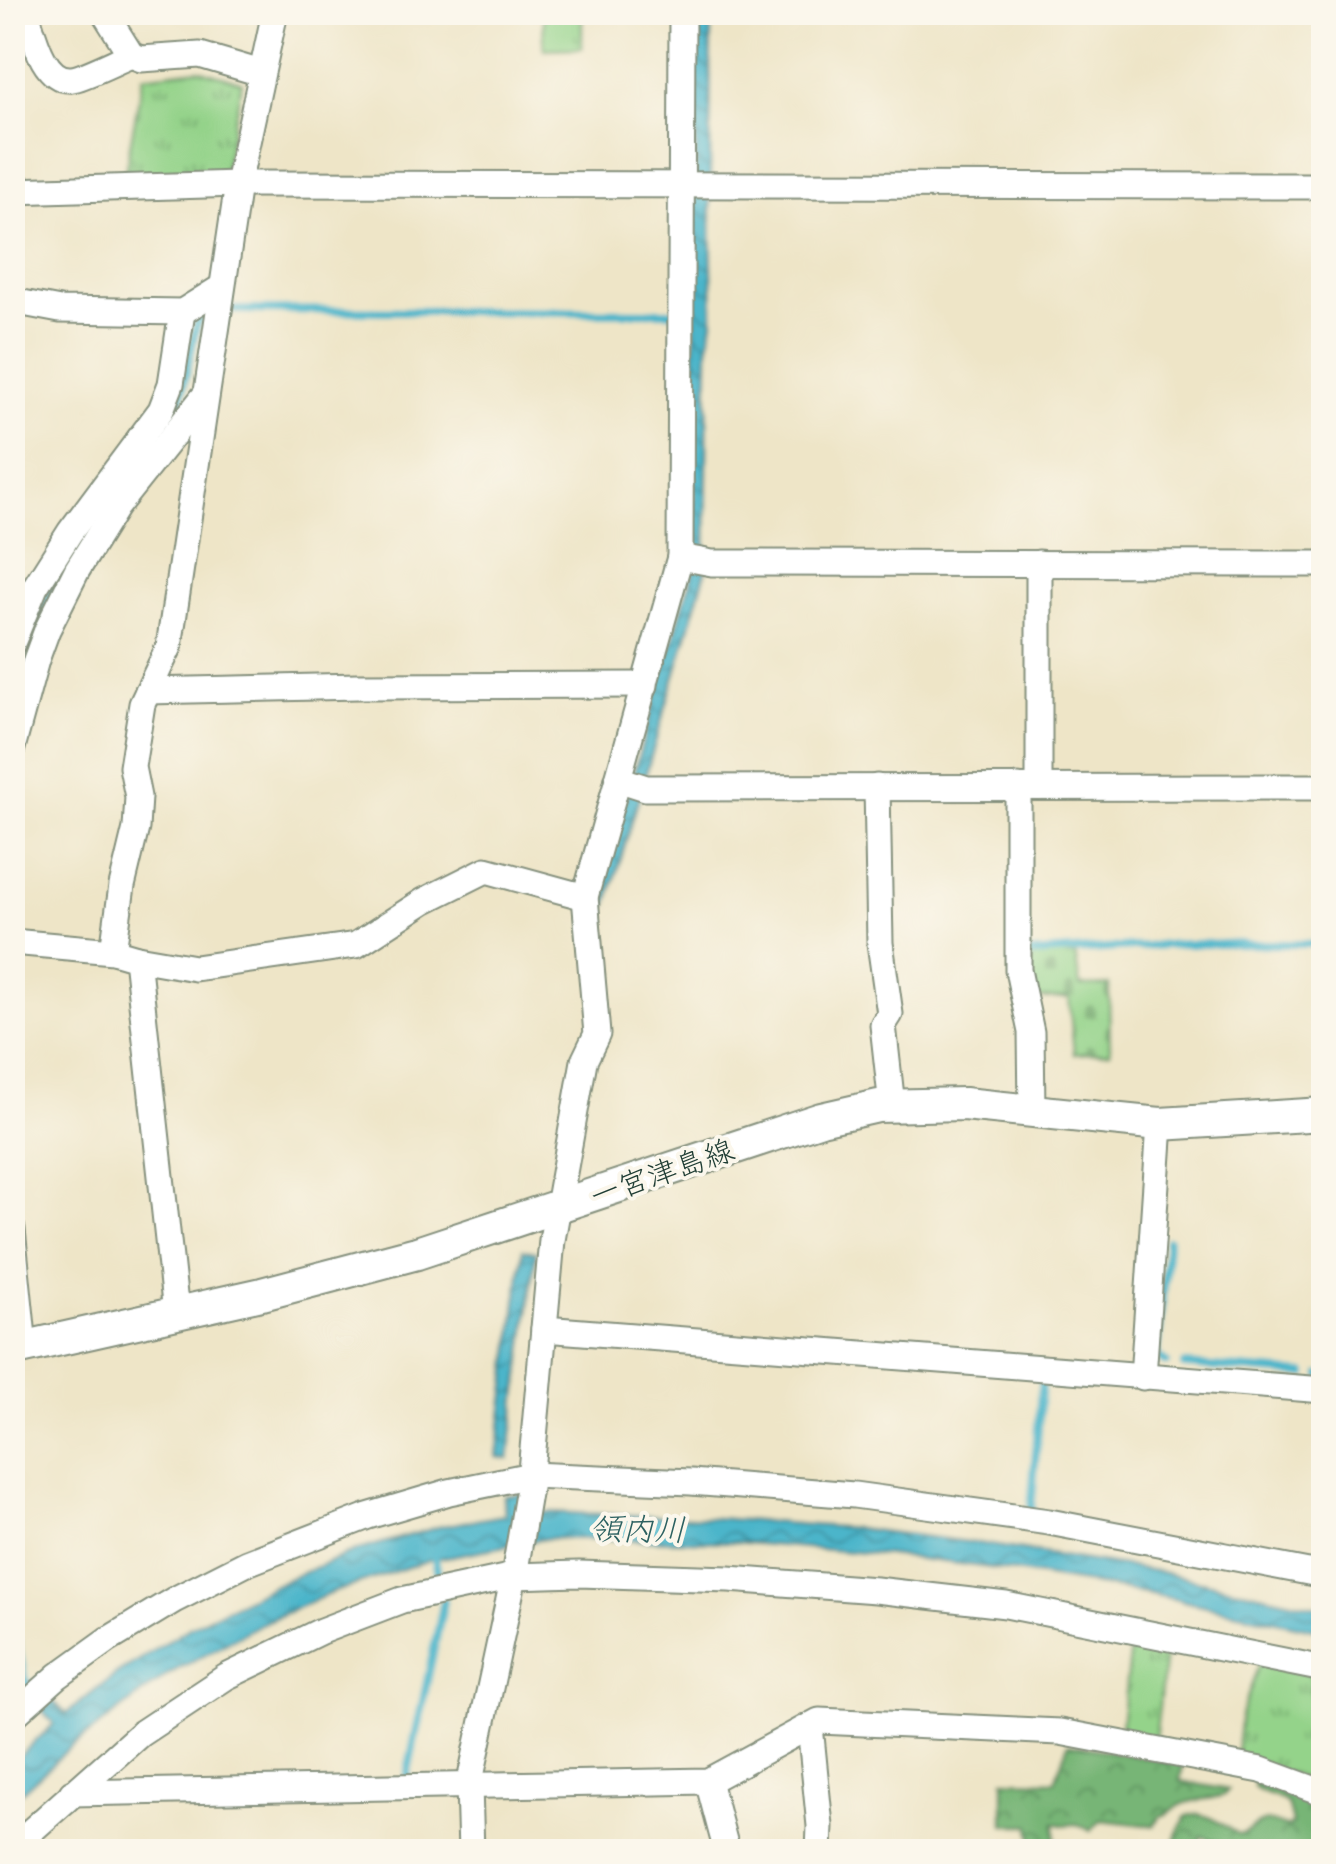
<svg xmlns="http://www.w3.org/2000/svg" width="1336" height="1864" font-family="'Balsamiq Sans','Klee One',sans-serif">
<defs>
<pattern id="grass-tufts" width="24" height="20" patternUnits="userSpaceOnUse" patternTransform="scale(2.5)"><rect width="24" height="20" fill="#94d38a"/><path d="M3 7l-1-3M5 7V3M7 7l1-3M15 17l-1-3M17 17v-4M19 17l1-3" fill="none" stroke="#78ac72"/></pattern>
<pattern id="forest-crowns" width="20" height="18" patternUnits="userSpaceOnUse" patternTransform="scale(2.5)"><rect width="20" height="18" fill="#77b576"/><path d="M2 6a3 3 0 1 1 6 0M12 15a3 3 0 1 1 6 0" fill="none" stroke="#619462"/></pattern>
<pattern id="cemetery-stones" width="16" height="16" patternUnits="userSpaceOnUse" patternTransform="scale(2.5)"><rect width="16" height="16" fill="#94d38a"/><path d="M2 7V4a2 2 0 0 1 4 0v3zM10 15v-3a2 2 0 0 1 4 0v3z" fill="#78ac72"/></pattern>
<pattern id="water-waves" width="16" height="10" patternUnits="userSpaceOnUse" patternTransform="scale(2.5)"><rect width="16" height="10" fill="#4cb5ca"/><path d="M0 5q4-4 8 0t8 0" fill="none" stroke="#3f94a5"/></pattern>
</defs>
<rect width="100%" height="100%" fill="#fbf7ec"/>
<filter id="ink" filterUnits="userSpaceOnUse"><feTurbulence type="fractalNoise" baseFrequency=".01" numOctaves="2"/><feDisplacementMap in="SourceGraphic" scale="20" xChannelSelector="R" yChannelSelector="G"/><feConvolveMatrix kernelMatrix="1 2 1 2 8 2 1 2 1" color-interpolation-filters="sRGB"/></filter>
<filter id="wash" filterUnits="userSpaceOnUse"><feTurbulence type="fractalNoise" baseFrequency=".0048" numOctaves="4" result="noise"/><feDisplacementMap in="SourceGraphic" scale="40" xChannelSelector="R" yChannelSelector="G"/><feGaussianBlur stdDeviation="2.25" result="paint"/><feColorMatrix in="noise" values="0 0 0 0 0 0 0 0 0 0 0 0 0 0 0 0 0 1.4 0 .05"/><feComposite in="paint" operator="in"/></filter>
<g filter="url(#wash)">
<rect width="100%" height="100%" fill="#eee5c7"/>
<g fill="url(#grass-tufts)" stroke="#5a885f" stroke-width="2.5">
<polygon points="543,13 582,13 582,48 544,49"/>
<polygon points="198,69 242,82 223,178 124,177 143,76"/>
<polygon points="1131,1639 1166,1646 1155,1741 1120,1734"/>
<polygon points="1259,1664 1311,1674 1313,1735 1323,1735 1323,1785 1236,1756 1241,1715"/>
</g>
<g fill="url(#forest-crowns)" stroke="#4b7955" stroke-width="2.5">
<path d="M 1068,1744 L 1183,1764 L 1180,1781 L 1228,1790 L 1225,1795 C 1212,1799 1193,1800 1183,1804 C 1173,1808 1170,1814 1160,1816 L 1154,1826 L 1101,1820 L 1091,1831 L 1077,1824 L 1062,1825 L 1055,1823 L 1055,1842 L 1052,1846 L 1033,1848 L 1030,1825 L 1004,1825 L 1004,1780 L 1055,1781 Z"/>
<path d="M 1254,1781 L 1323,1803 L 1323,1851 L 1241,1852 L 1219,1849 L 1220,1843 L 1201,1836 L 1196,1851 L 1172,1852 L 1178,1832 L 1187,1816 C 1210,1810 1220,1826 1240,1835 C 1265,1823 1256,1816 1287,1827 L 1292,1824 L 1287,1803 C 1277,1797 1260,1793 1254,1787 Z"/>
</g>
<polygon fill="url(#cemetery-stones)" stroke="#5a885f" stroke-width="2.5" points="1075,953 1080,986 1109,985 1110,1052 1074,1054 1069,998 1036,999 1031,979 1031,955"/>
<g fill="url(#water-waves)" stroke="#36797f" stroke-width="2.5">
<polygon points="696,13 711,13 710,174 713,322 708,347 706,571 607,905 595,902 694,569"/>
<polygon points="523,1250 536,1252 509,1459 497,1457"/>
<polygon points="535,1492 542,1512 715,1518 853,1528 977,1543 1156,1571 1323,1608 1323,1631 1146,1593 984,1567 889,1555 736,1542 549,1538 429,1560 331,1593 260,1624 167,1675 65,1752 13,1800 13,1762 54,1724 42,1710 52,1700 66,1714 115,1675 191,1626 281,1582 355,1551 442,1526 505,1515 504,1496"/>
</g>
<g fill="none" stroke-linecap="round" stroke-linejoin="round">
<g stroke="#4cb5ca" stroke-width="8">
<polyline points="232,310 672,312"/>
<polyline points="174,416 178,410 197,323 212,310"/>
<path d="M 12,685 C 32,632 51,580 85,535"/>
<polyline points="1029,954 1180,944 1324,944"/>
<polyline points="1166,1363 1157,1357 1168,1240"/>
<polyline points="1184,1365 1305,1374"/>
<polyline points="1321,1375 1324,1375"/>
<polyline points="1031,1510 1042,1379"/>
<polyline points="433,1549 439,1579"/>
<polyline points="12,1619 24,1678 30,1685"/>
<polyline points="407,1776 444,1601"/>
</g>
</g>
</g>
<g filter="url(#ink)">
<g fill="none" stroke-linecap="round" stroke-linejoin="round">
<defs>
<g id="minor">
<path d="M 26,12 C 33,33 43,82 72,79 C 83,78 118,60 131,55"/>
<polyline points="104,12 131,55 141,59 200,55 261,73"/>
<polyline points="12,191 238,184 1324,186"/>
<polyline points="12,301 60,310 182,312 222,287"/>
<polyline points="680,557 712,563 1324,564"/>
<polyline points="1039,563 1039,787"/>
<polyline points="12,643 35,587 70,532 161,410 171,384 182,312"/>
<polyline points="148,691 358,686 645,685"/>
<polyline points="12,748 36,660 47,630 77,570 116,507 206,394"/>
<polyline points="618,779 646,788 1324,787"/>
<polyline points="877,787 880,943 890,1014 883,1025 892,1106"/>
<polyline points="1018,787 1018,970 1031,1032 1032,1111"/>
<polyline points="12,942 113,951 137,958 176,1313"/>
<polyline points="113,951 122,886 136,828 138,797 132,767 142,704 169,647 238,184 275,12"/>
<polyline points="137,958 195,968 356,945 424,901 486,870 585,897"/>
<polyline points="12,1229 24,1347"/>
<polyline points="544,1329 1324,1390"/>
<polyline points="1143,1377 1160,1124"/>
<polyline points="12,1717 58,1676 108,1640 174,1600 247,1563 368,1516 449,1492 531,1475 691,1482 854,1495 1049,1522 1324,1575"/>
<polyline points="810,1726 820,1826 819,1852"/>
<polyline points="708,1781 727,1852"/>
<polyline points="72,1793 708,1781 819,1721 1060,1732 1261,1770 1324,1793"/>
<polyline points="12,1848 140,1734 226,1677 321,1631 402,1600 514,1576 579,1574 729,1579 876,1590 1006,1605 1324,1669"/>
<polyline points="471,1852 469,1786 514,1576 530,1482 552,1240 584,1061 597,1034 585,897 680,557 682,12"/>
</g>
<polyline id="major" points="12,1350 262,1294 417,1253 821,1119 878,1106 964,1104 1160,1124 1324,1114"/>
</defs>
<use href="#minor" stroke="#86917e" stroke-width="29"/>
<use href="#major" stroke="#86917e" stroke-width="36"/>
<use href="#minor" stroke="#fff" stroke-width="25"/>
<use href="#major" stroke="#fff" stroke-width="32"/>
</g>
</g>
<g text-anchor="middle" stroke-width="8" stroke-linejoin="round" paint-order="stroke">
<g font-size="30" fill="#1f3d34" stroke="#fbf7ec">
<text transform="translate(662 1173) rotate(-19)" y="10">一宮津島線</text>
</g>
<g font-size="32" font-style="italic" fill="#2c6161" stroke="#fbf7ec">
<text transform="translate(638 1529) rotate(1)" y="11">領内川</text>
</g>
</g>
<rect width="1336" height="1864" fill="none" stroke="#fbf7ec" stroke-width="50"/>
</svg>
